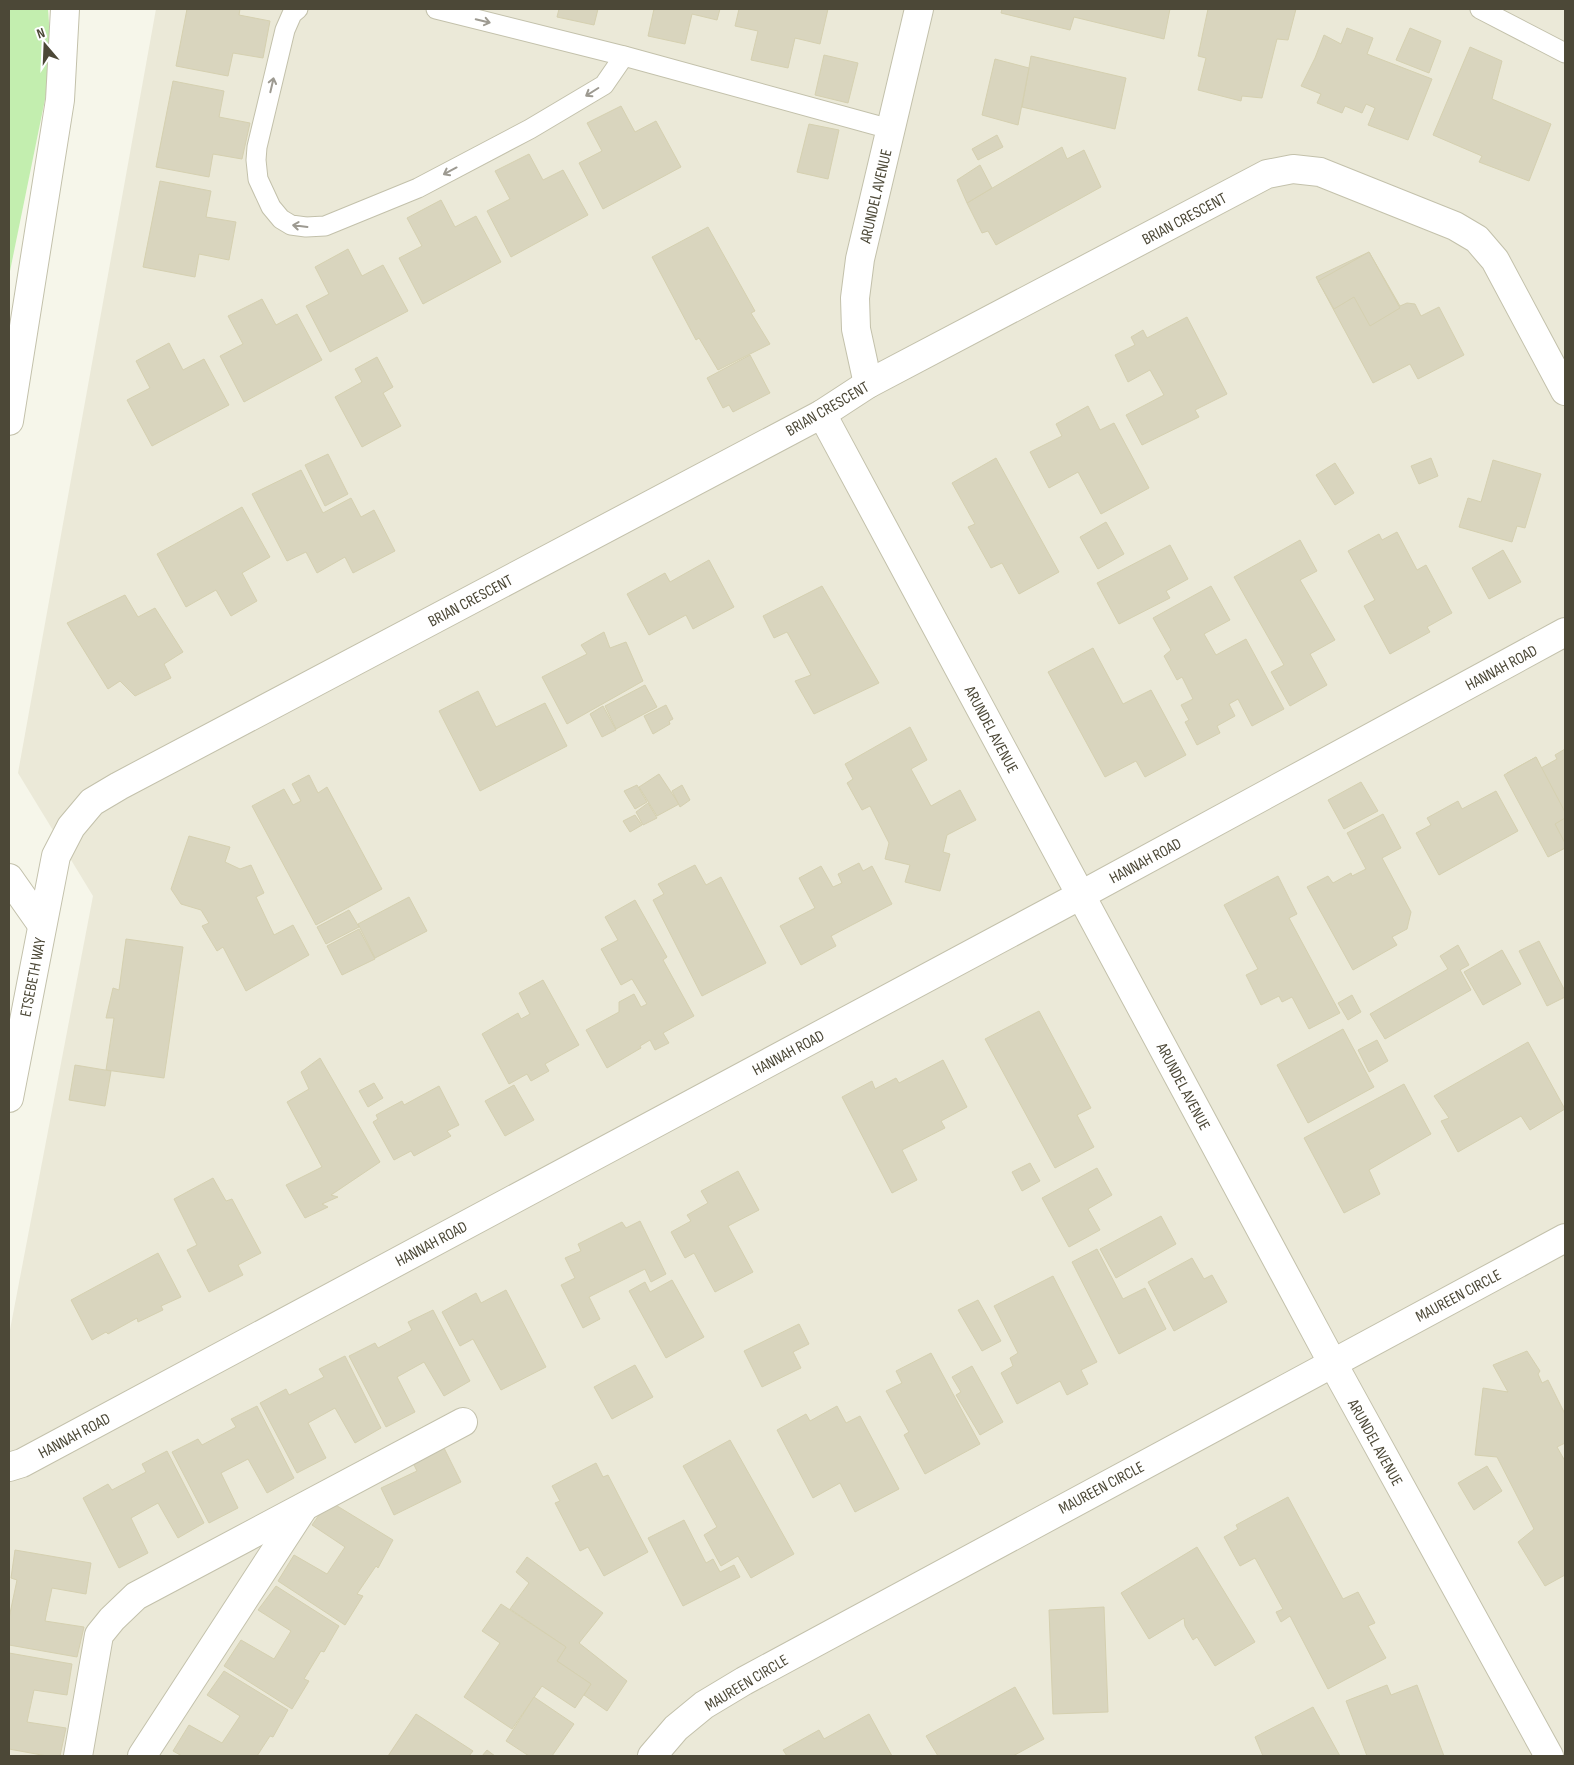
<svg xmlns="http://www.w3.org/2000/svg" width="1574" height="1765" font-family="'Sofia Sans Condensed',sans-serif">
<rect width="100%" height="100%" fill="#f6f6ea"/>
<polygon fill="#ebe9d8" points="156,9 1565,9 1565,1756 9,1756 9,1335 93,896 18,773"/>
<polygon fill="#c3eeaf" points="9,9 48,9 52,65 9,276"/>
<g fill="#d9d5be" stroke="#d5d0b0">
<polygon points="187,9 240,9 239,15 270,21 263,58 233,53 228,76 176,66"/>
<polygon points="559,9 598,9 594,25 557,17"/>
<polygon points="654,9 720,9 717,20 692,14 685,44 648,36"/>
<polygon points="739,9 828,9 820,44 795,38 788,68 751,60 758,31 735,26"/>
<polygon points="1002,9 1170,9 1164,39 1074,17 1070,30 1001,13"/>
<polygon points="1208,9 1296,9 1288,40 1277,39 1262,98 1242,96 1241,101 1198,90 1206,58 1198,56"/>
<polygon points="1347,28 1373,38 1367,54 1432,79 1408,140 1368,125 1375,108 1366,104 1362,113 1345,106 1342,113 1317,103 1321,94 1301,86 1315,58 1324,35 1341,44"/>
<polygon points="1410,28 1441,41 1429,73 1396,60"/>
<polygon points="1470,47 1502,61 1492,99 1551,124 1529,181 1479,162 1482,156 1433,135"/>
<polygon points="824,55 858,63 848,103 815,95"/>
<polygon points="1031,56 1126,78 1115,129 1022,107"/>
<polygon points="995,59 1029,68 1018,125 982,115"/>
<polygon points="173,81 224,91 219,117 250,123 242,159 213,154 209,177 156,167"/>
<polygon points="621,106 635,132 656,121 681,167 603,209 579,163 602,151 587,123"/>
<polygon points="809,124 839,130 828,179 797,172"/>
<polygon points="997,135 1003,147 978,160 972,149"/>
<polygon points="1062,147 1067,159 1084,150 1101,187 996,245 988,231 982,233 967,203"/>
<polygon points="529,154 543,180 563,170 588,215 511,257 487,211 510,199 495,171"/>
<polygon points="980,165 992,188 967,203 957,180"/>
<polygon points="160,181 211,191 206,217 236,222 229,260 199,254 195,277 143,267"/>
<polygon points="441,200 455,227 476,216 501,262 423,304 399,258 422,246 407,218"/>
<polygon points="708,227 755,311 751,313 770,344 718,370 699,338 696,340 652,257"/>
<polygon points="348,249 362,276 383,265 408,311 330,352 306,306 329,294 315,267"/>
<polygon points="1369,252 1400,306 1407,303 1415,304 1421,316 1439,307 1464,355 1418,379 1410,364 1373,383 1316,277"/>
<polygon points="1369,252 1400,308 1370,326 1354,297 1334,309 1318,281"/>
<polygon points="262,299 276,325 297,314 322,360 244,402 220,356 243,344 228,316"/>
<polygon points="1187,317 1227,394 1195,410 1199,417 1142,445 1126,415 1164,395 1150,370 1128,382 1115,355 1135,345 1131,337 1143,330 1147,338"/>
<polygon points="169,343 183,370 204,359 229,405 152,446 127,400 150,388 136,361"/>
<polygon points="750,355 770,393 733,412 729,405 723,408 707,378"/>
<polygon points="377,357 393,387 383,393 401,426 362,447 335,397 362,382 355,369"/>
<polygon points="1088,406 1100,430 1114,423 1149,488 1101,514 1078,472 1049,488 1030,452 1062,436 1056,424"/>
<polygon points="328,454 348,494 325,506 305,465"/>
<polygon points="996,458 1059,572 1019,594 1002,563 991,568 968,527 975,524 952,483"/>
<polygon points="1431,458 1438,476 1419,484 1411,466"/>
<polygon points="1493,460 1541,474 1525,528 1517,526 1512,542 1459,527 1468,498 1481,502"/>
<polygon points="1335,463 1354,493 1335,505 1316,475"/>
<polygon points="301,470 323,513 351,498 361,517 374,510 395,551 353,573 345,557 317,573 306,552 287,561 252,494"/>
<polygon points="242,507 270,557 242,573 257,601 231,616 216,590 186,607 157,554"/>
<polygon points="1106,522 1124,554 1098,569 1080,537"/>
<polygon points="1397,532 1417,570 1426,565 1452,613 1427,627 1430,632 1390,654 1364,606 1375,600 1348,551 1379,534 1382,540"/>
<polygon points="1300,540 1317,571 1300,580 1335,640 1310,654 1327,685 1290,706 1271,672 1284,665 1234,577"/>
<polygon points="1170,545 1188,579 1166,591 1170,598 1119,624 1097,583"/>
<polygon points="1503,550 1521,582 1489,599 1472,568"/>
<polygon points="709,560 734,607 693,629 686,615 649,635 627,594 665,573 670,582"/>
<polygon points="822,586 879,683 814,714 795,681 811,675 787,632 774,638 763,616"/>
<polygon points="1211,586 1230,620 1204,634 1216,655 1246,639 1284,709 1252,726 1238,699 1229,704 1235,716 1217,726 1220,733 1197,745 1185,722 1189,720 1181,705 1193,699 1182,677 1177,680 1164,656 1171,650 1153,618"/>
<polygon points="125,595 138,617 155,608 183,652 164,664 171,678 135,696 120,681 108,689 67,623"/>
<polygon points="604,632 610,648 626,642 643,681 567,724 542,677 587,654 581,645"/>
<polygon points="1093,648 1123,704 1151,690 1186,755 1145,777 1136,761 1105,777 1048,672"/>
<polygon points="645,685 657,707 616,729 605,706"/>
<polygon points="478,691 496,727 545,703 567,746 480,791 439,711"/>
<polygon points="666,705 673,719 669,721 670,724 653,734 644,716"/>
<polygon points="603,706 616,730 602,737 590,714"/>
<polygon points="910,727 927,760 911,769 931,806 960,790 976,820 947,835 943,852 950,854 940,891 905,882 910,865 885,859 889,843 870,806 862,810 847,783 853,779 845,764"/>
<polygon points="1565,749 1565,848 1551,855 1507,773 1536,757 1541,768 1557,759 1555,755"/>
<polygon points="1536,757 1565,812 1565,818 1555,824 1565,843 1565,848 1548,857 1504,775"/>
<polygon points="659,774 679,804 657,816 639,787"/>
<polygon points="309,775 318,793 327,787 382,889 316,925 252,806 284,789 293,805 301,801 292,784"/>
<polygon points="1361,782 1378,811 1344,829 1328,800"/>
<polygon points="637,785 647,802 635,809 624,791"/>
<polygon points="682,785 690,800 680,807 672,791"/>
<polygon points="1496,791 1518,831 1439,875 1416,833 1431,825 1427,818 1458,801 1462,809"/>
<polygon points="648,803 657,818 643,825 636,812"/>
<polygon points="1383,814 1401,848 1382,858 1411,912 1407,929 1392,937 1397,945 1353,970 1307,887 1328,876 1333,883 1351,873 1352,876 1366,869 1347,833"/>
<polygon points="635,815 642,825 630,832 623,821"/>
<polygon points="189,836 230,847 225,862 240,869 251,865 264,893 256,897 274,935 293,925 309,955 246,991 223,947 217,951 202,926 209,923 201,910 181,904 171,889"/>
<polygon points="859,863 863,871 872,866 892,904 831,936 836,946 801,965 780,926 815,908 799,878 821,866 833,887 842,883 838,874"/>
<polygon points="695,865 706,885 721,877 766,963 702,996 653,900 664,894 658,884"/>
<polygon points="1278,876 1297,914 1289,918 1340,1013 1309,1029 1292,997 1282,1002 1279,996 1261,1005 1246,975 1258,969 1224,905"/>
<polygon points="409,897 427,931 375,958 358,924"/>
<polygon points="635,900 667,957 663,960 694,1016 663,1033 669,1043 655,1050 650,1040 640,1046 641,1048 607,1068 586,1030 619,1012 619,1002 634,994 641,1007 647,1004 632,979 621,985 601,949 618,940 605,917"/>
<polygon points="349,910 359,927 326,944 317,927"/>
<polygon points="359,929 375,959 342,975 327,946"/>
<polygon points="126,939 183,947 164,1078 106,1070 114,1018 106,1018 113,988 119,990"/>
<polygon points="1539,941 1565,991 1565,997 1547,1006 1519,951"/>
<polygon points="1458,945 1469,965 1460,970 1471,990 1385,1039 1370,1014 1448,969 1440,956"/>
<polygon points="1502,950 1521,984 1483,1005 1464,972"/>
<polygon points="543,980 579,1045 545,1064 549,1071 531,1081 527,1074 509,1084 482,1034 518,1013 521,1019 530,1014 519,993"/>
<polygon points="1352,995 1361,1012 1348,1020 1338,1003"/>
<polygon points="1039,1011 1091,1108 1077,1115 1094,1147 1055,1168 985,1039"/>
<polygon points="1343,1029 1374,1087 1308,1123 1277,1065"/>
<polygon points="1377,1040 1388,1061 1369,1072 1358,1050"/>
<polygon points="1528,1042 1565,1109 1530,1130 1521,1116 1458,1152 1441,1121 1449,1118 1434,1096"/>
<polygon points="320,1058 380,1162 331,1195 338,1197 322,1204 328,1207 305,1218 286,1185 322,1167 287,1102 309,1089 301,1072"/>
<polygon points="943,1060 967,1107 941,1121 945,1128 902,1150 917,1180 892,1193 842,1097 872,1081 875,1089 896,1078 899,1083"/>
<polygon points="75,1065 111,1071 105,1106 69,1100"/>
<polygon points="374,1083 383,1098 368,1107 359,1091"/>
<polygon points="1404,1084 1431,1134 1369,1170 1380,1194 1344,1213 1304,1138"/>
<polygon points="514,1085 534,1120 505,1136 485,1101"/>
<polygon points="439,1086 459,1125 447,1131 451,1136 414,1156 411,1151 394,1160 373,1122 378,1119 376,1115 402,1101 404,1105"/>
<polygon points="1030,1163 1040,1181 1022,1191 1012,1172"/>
<polygon points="1097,1168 1112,1195 1088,1209 1100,1230 1069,1247 1042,1198"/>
<polygon points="738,1171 759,1210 728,1226 753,1272 715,1292 694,1253 685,1258 671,1232 691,1221 687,1215 708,1203 701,1191"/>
<polygon points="213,1178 226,1201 232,1199 261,1253 238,1265 243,1275 209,1292 187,1250 197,1245 174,1199"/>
<polygon points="1161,1216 1176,1244 1116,1278 1100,1249"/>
<polygon points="640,1221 666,1274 651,1282 645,1269 589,1297 600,1319 583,1328 561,1285 575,1278 565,1258 581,1251 578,1244 622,1222 626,1228"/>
<polygon points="1097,1249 1123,1299 1145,1288 1166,1329 1119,1354 1072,1262"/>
<polygon points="158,1253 181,1297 161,1306 163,1310 138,1322 137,1318 108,1334 106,1332 92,1340 71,1300"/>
<polygon points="1192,1258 1204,1279 1212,1275 1227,1302 1174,1331 1148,1282"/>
<polygon points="1053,1276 1097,1362 1081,1370 1088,1384 1067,1395 1060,1381 1017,1404 1001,1373 1013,1366 1010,1358 1018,1353 994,1306"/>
<polygon points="672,1280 704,1337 666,1358 629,1291 645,1282 650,1292"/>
<polygon points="506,1290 546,1367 501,1390 473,1339 460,1346 442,1312 476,1293 481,1303"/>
<polygon points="978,1300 1001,1341 982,1351 958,1310"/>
<polygon points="433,1310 470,1381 444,1396 424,1362 397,1377 415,1412 386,1427 349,1356 375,1343 378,1348 412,1330 408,1322"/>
<polygon points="799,1324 809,1344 793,1352 801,1368 762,1387 744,1351"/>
<polygon points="1527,1351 1540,1371 1538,1374 1542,1383 1548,1380 1565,1414 1565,1443 1557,1447 1565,1461 1565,1575 1545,1586 1518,1542 1534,1529 1497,1457 1475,1455 1483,1388 1508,1392 1493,1365"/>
<polygon points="931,1353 980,1444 925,1474 904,1435 909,1432 886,1391 902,1383 896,1371"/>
<polygon points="345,1356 381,1428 355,1443 335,1408 308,1423 326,1458 297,1473 260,1403 286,1389 289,1395 324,1377 319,1369"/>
<polygon points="635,1365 653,1397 612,1419 594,1387"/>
<polygon points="972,1366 1003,1422 980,1435 956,1395 961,1392 952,1377"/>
<polygon points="257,1406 294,1478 267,1493 248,1459 221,1473 238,1508 209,1523 172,1452 198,1439 202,1445 236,1427 231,1419"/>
<polygon points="837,1406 846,1423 860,1416 899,1489 855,1512 840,1483 813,1498 777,1430 806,1414 810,1421"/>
<polygon points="440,1440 461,1482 394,1515 381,1488 417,1471 409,1455"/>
<polygon points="730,1440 794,1554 751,1578 738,1556 721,1566 704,1535 717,1527 683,1466"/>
<polygon points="167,1451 204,1523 178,1538 158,1503 131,1518 148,1553 119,1568 83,1498 108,1484 112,1490 146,1472 142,1464"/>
<polygon points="596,1463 603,1477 608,1475 648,1552 604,1576 588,1547 580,1551 555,1503 560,1501 552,1486"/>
<polygon points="1487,1466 1502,1491 1474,1510 1458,1483"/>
<polygon points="1288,1497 1343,1599 1358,1592 1375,1623 1368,1626 1386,1658 1328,1689 1290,1616 1281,1622 1276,1612 1283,1609 1255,1558 1240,1566 1224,1537 1238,1529 1236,1525"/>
<polygon points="329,1501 393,1540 378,1568 376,1566 357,1594 363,1596 345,1625 278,1581 294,1555 327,1574 345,1547 312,1525"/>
<polygon points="684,1520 706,1563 713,1559 720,1572 734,1565 740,1577 683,1606 648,1538"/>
<polygon points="1197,1547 1255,1642 1215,1666 1197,1637 1193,1640 1185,1626 1184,1618 1149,1639 1121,1593"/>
<polygon points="15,1550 91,1563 86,1594 52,1588 45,1621 84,1627 77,1657 9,1645 9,1618 17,1580 11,1578"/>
<polygon points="527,1557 603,1613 579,1643 627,1681 607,1711 584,1695 591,1684 557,1661 566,1647 510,1609 529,1583 516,1572"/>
<polygon points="276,1586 339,1626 324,1652 321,1651 304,1679 309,1681 292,1709 224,1666 241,1640 274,1659 291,1631 258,1610"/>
<polygon points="501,1604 566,1647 557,1661 591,1684 575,1708 542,1686 512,1729 464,1697 500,1643 482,1631"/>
<polygon points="1104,1607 1108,1712 1053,1714 1049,1610"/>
<polygon points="9,1653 72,1664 67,1695 34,1690 27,1722 66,1728 60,1756 47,1756 9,1749"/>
<polygon points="224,1671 288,1710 273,1737 270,1736 257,1756 182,1756 173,1751 189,1725 222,1743 240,1716 207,1695"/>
<polygon points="1387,1685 1391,1695 1417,1685 1444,1756 1367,1756 1346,1701"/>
<polygon points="1015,1687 1044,1739 1013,1756 938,1756 926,1736"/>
<polygon points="534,1697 574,1724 552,1756 529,1756 506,1741"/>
<polygon points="1313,1707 1340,1756 1263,1756 1255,1737"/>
<polygon points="416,1714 473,1751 469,1756 388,1756"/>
<polygon points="869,1714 892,1756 787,1756 783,1750 819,1730 824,1739"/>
<polygon points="487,1750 495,1756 482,1756"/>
</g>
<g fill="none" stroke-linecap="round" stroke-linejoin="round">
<defs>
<g id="service">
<polyline points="298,9 292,14 285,30 257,147 256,160 258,179 271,207 281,219 291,225 306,227 325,226 418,188 530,129 604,85 624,56"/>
<polyline points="436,9 624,56 890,129"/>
<polyline points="1480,9 1565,53"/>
</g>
<g id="minor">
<polyline points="868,384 856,329 855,298 860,259 919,9"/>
<polyline points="822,414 1332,1362 1549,1756"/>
<polyline points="9,421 60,100 65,9"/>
<polyline points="9,878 42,925"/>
<polyline points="9,1098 56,856 71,827 92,802 119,786 822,414 868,384 1267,174 1293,169 1320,172 1455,226 1477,239 1495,260 1565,391"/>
<polyline points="9,1467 22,1463 1081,895 1565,632"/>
<polyline points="78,1756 99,1635 112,1619 136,1596 463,1422"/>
<polyline points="142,1756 302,1510"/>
<polyline points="652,1756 676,1728 704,1705 744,1681 1565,1238"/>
</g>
</defs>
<use href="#service" stroke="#c3c1ab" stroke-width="21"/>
<use href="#minor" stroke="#c3c1ab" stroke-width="30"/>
<use href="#service" stroke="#fff" stroke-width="19"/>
<use href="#minor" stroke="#fff" stroke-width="28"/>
</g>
<defs><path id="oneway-shaft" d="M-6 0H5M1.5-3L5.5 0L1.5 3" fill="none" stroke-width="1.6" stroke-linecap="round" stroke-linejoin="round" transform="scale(1.25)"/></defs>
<g stroke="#9d9a91">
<use href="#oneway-shaft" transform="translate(483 21) rotate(14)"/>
<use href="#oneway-shaft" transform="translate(272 85) rotate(-77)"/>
<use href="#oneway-shaft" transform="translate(592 92) rotate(148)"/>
<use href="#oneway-shaft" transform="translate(450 171) rotate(152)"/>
<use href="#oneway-shaft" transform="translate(300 226) rotate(-173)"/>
</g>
<g text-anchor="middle" stroke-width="4" stroke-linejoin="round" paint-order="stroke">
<g font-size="16" fill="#4c4837" stroke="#fff">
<text transform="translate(875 196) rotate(-77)" y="6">ARUNDEL AVENUE</text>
<text transform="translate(1184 218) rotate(-28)" y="6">BRIAN CRESCENT</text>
<text transform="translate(827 408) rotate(-30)" y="6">BRIAN CRESCENT</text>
<text transform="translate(470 600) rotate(-28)" y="6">BRIAN CRESCENT</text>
<text transform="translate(1501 667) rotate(-28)" y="6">HANNAH ROAD</text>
<text transform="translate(992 729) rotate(62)" y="6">ARUNDEL AVENUE</text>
<text transform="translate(1145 860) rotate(-28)" y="6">HANNAH ROAD</text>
<text transform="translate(32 977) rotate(-79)" y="6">ETSEBETH WAY</text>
<text transform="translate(788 1052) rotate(-28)" y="6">HANNAH ROAD</text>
<text transform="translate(1184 1086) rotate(62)" y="6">ARUNDEL AVENUE</text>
<text transform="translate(431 1243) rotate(-28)" y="6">HANNAH ROAD</text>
<text transform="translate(1458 1295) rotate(-28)" y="6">MAUREEN CIRCLE</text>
<text transform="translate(74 1435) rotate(-28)" y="6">HANNAH ROAD</text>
<text transform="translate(1376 1442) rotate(61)" y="6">ARUNDEL AVENUE</text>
<text transform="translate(1101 1487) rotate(-28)" y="6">MAUREEN CIRCLE</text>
<text transform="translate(746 1682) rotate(-31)" y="6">MAUREEN CIRCLE</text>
</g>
</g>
<rect width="1574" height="1765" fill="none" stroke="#4c4837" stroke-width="20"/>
<g transform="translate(45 45) rotate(341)" stroke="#ffffff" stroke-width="4" paint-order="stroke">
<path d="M0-4L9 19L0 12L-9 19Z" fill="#4c4837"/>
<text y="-8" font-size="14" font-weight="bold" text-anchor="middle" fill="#4c4837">N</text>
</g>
</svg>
